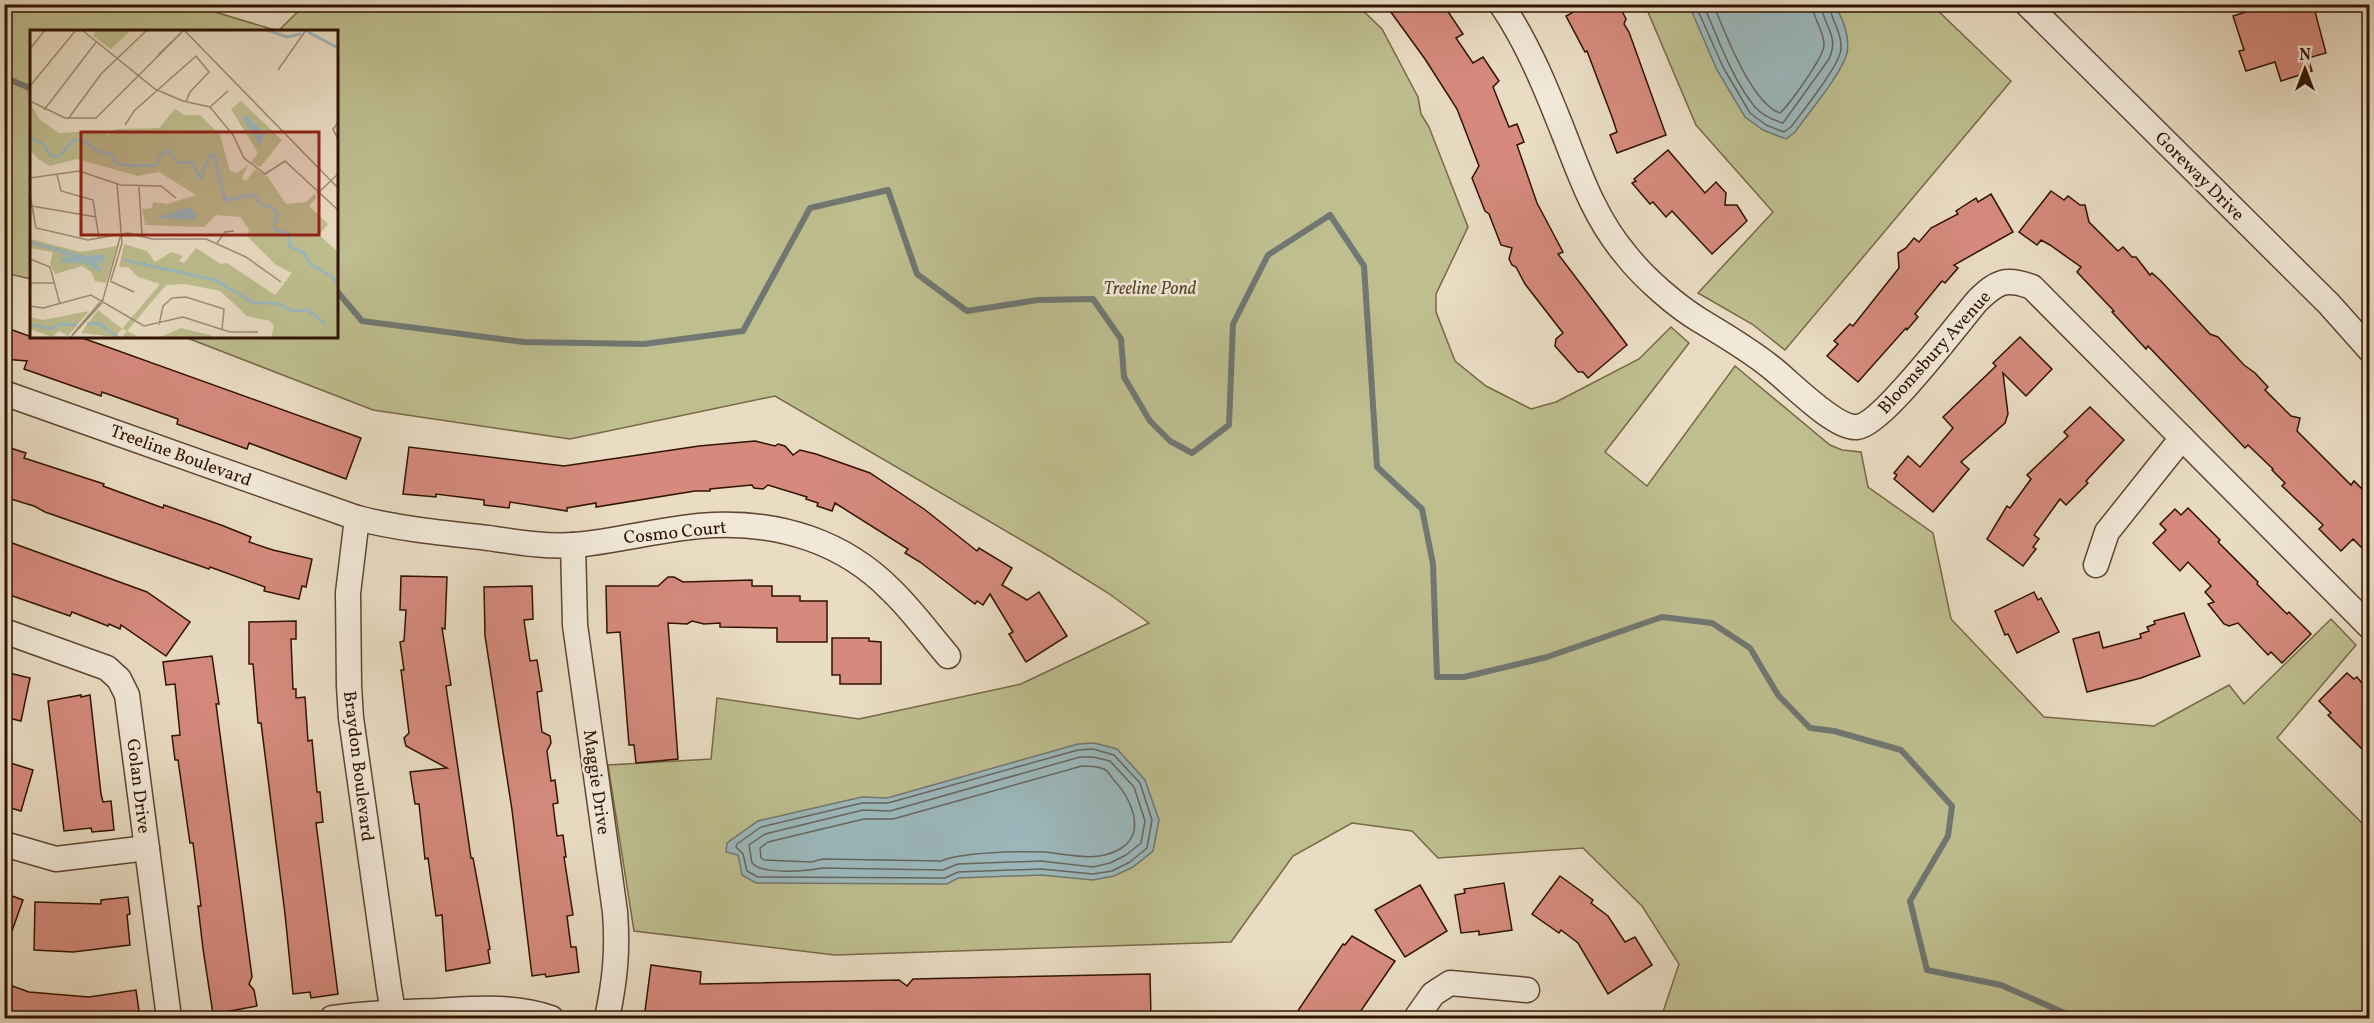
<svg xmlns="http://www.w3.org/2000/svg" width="2374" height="1023" font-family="Vollkorn,serif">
<rect width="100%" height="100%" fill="#e9dcc3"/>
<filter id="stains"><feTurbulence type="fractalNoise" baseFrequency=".00333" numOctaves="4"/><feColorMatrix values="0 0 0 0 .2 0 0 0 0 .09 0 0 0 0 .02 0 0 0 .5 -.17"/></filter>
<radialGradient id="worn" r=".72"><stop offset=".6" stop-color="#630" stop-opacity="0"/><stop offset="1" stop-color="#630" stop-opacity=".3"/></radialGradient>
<g fill="#bebe8f" stroke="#786848" stroke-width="1.5">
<polygon points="306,4 1357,5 1382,29 1418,97 1421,114 1429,127 1468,227 1436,294 1436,312 1455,361 1486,386 1531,409 1556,402 1639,359 1671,327 1689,343 1605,452 1647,486 1735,366 1830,445 1842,450 1861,452 1868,487 1933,533 1951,619 2044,717 2154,726 2229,685 2244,704 2331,619 2356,645 2277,738 2369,830 2369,1018 1661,1018 1679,964 1642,906 1583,848 1438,858 1412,831 1352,823 1293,856 1231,942 835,955 634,931 608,765 711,759 717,698 859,719 1021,684 1149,623 1108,593 1047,555 775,396 570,439 373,410 182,336 336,336 336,32 32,32 31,279 5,273 5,5 192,5 278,31"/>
<polygon points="1645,5 1932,5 2011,81 1785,350 1752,324 1698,293 1773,212 1696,125"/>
</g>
<g fill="#9cb9be" stroke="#717772" stroke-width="1.5">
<path d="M 1833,5 C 1843,15 1850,39 1847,53 C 1841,75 1809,112 1795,132 L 1786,139 L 1763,130 L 1745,117 L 1717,70 L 1689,5 Z"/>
<polygon points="1094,743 1117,749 1145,780 1159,820 1153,851 1133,867 1114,876 1093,880 1041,875 958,878 947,884 756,883 742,875 738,855 726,852 727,843 758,821 862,797 887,798 1078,744"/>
</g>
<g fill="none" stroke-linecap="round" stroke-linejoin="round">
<g stroke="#66665f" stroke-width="1.5">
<path d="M 1695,4 L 1723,67 L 1750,113 L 1766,125 L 1784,132 L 1791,127 C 1802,112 1840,65 1841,49 C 1842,32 1831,20 1829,4"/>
<path d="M 1703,4 C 1718,38 1732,79 1755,107 C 1762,115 1773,120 1783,123 L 1829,59 C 1840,35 1823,26 1821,4"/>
<path d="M 1713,4 C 1725,32 1751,103 1780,113 C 1789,105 1824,57 1824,45 C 1824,30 1813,19 1812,4"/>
<polygon points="1093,749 1114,755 1140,783 1152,820 1147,848 1130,862 1112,871 1093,874 1041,869 958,872 945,878 758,877 747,871 743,854 736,847 737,844 761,827 862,803 888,803 1078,750"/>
<path d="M 1080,757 L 1093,757 L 1110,761 L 1134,787 L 1145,821 L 1141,843 L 1126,855 L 1110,863 L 1093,867 L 1041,861 L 958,864 L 943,870 L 822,868 C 808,871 762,875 752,863 L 749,845 L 765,834 L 863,810 L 890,811 Z"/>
<path d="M 1082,766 C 1089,766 1097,766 1104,769 C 1108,771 1111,776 1113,779 C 1130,797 1148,832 1120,849 C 1096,863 1070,854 1044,852 C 1020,851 962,852 941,861 L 823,859 L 811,862 L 764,860 L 761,858 L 760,848 L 768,842 L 864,819 L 893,819 Z"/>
</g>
<g stroke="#717772" stroke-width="6">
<polyline points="4,80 13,81 32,89"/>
<polyline points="336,290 362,321 524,342 644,344 743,331 810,208 888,190 917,274 967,311 1038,300 1093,299 1121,339 1124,377 1150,421 1170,441 1192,453 1229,425 1233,324 1268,255 1330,215 1364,266 1377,467 1422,509 1433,564 1437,677 1464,677 1547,657 1662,617 1712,623 1750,648 1778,695 1810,728 1834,731 1901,750 1952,806 1948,836 1910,901 1927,970 2001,985 2076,1018"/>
</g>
</g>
<g fill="#d58a7d" stroke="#311300" stroke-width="1.5">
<polygon points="1385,4 1443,4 1463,34 1456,38 1473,63 1483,57 1499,81 1493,87 1509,127 1517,124 1524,142 1517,145 1537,203 1563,252 1558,254 1627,345 1588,378 1583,372 1578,372 1555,346 1556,339 1563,333 1525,284 1516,267 1512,265 1509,259 1512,248 1501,245 1489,214 1485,211 1472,178 1479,166 1457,109 1425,59"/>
<polygon points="1568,4 1615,4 1617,9 1622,11 1626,19 1624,24 1629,32 1666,135 1617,153 1610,135 1617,132 1612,117 1587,51 1585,52 1566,16 1572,13"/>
<polygon points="2271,4 2313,4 2326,53 2308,58 2312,71 2281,81 2275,62 2246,71 2239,51 2244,50 2233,16"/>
<polygon points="1668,150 1705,193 1716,182 1726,193 1725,205 1737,205 1747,221 1712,254 1672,211 1666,217 1653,202 1650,204 1632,183 1636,181 1634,179"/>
<polygon points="2051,191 2064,200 2068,196 2080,205 2085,205 2089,222 2118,251 2123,247 2132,257 2136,257 2150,275 2152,273 2161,281 2210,334 2218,337 2244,365 2255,373 2268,387 2265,390 2291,416 2300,418 2297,431 2351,485 2354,481 2370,497 2370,522 2362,529 2370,545 2370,556 2353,539 2341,551 2319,529 2323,525 2282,486 2285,483 2272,470 2273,469 2248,445 2245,448 2148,346 2146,349 2112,312 2114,311 2077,272 2081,267 2050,245 2041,240 2037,245 2019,232"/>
<polygon points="1991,194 2013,232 1954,265 1958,268 1945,283 1942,281 1915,314 1918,317 1907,330 1906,328 1858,382 1827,356 1838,344 1834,341 1850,324 1853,326 1899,268 1898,253 1906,248 1914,238 1919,242 1931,228 1958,214 1956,211 1962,207 1976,198 1978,202"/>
<polygon points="4,327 29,336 77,336 361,438 346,479 249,443 247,449 177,424 178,419 102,392 101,396 24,369 27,361 4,359"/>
<polygon points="2020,337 2052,369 2026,396 2003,373 2008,414 2005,423 1961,462 1969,469 1933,512 1894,479 1897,475 1894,473 1908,456 1920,467 1953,428 1943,417 1996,366 1993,363"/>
<polygon points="2090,407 2124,440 2086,481 2088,483 2066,505 2060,499 2034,535 2039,539 2033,547 2036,549 2023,566 1987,539 2007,506 2010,508 2031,479 2027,475 2068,436 2064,432"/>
<polygon points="755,441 775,446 778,444 785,446 793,455 800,450 816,454 870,473 924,509 977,551 979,548 1012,568 1002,585 1027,600 1039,592 1067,636 1026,662 1009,634 1013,632 990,594 983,605 977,601 975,604 920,562 905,553 908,549 835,503 832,511 817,506 818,503 806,499 807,497 768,485 763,489 754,488 752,485 710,489 710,491 695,491 596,507 596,503 567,508 567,511 510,502 509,508 484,505 484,500 436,494 436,497 403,494 409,447 564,466 699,446"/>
<polygon points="4,446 26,453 24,458 104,484 103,486 163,508 164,505 221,525 251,537 249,542 273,550 312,559 306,587 302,586 299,599 264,591 265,587 210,567 209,569 45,512 34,506 4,497"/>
<polygon points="2188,508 2220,540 2218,542 2258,582 2257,584 2287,614 2289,612 2311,634 2282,663 2271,652 2268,655 2238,623 2229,626 2224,624 2208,604 2214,602 2205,592 2211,586 2188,562 2180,571 2153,543 2166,530 2160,524 2175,509 2181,515"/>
<polygon points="4,540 147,592 190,622 166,656 121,625 120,629 109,624 108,626 72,612 70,616 4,593"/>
<polygon points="401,576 447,577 445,629 442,628 451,685 446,686 471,858 473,858 490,949 488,950 490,963 446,971 442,915 436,916 428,858 425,859 419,804 415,804 410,772 447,768 406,746 404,738 409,733 401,670 404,670 400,642 404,641 406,610 400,610"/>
<polygon points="668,577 674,577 683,582 752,580 752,586 772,586 772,596 800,596 800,601 827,601 827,642 777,642 777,628 720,627 720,623 704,624 692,621 687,624 668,623 678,759 636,763 634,745 629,745 620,632 607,633 606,586 658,586"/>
<polygon points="532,586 533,619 524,620 530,661 537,660 542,691 537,692 542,732 550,736 551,743 547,751 551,781 555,780 558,803 553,804 557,836 563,835 566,857 564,857 573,915 567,916 571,947 576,947 579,972 546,977 545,974 532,976 512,810 485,636 484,587"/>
<polygon points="2034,592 2038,600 2041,598 2059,632 2017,653 2008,634 2005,635 1995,611"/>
<polygon points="2184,613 2200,656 2141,678 2087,692 2073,639 2099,632 2103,648 2141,638 2140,634 2149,631 2147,627 2155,624 2154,621"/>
<polygon points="296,621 296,639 291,639 293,689 296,689 296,698 305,697 308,741 312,740 317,792 320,792 323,822 316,823 338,994 311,998 310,992 293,994 285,914 261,723 258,723 253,664 249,664 249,622"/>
<polygon points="832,638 869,638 869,641 881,642 881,684 840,684 840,675 832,675"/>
<polygon points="212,656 219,704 216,704 252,977 249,984 254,990 257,1006 213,1014 203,949 198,906 201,906 193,843 190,843 178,760 175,760 172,736 180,735 175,684 166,685 163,662"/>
<polygon points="9,673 30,678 21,721 4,717 4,677 8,678"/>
<polygon points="2347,673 2354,679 2357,677 2370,693 2370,757 2328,715 2331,713 2319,701"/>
<polygon points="81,695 81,697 90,695 101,794 103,802 111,801 114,830 92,832 91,828 64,831 48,701"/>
<polygon points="4,761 33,770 21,811 4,806"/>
<polygon points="1560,876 1593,900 1591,903 1608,916 1625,942 1635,937 1652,965 1608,994 1578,943 1561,930 1559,933 1532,914"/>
<polygon points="1504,883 1512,930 1479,935 1479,931 1461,933 1455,895 1465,893 1464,889"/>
<polygon points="1420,885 1447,931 1405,957 1375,910"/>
<polygon points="4,893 23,900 7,945 4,944"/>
<polygon points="128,897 130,914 127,915 130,945 73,952 34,950 35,902 101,904 101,900"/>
<polygon points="1352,936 1395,961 1356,1018 1293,1018 1343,944 1345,945"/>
<polygon points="651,965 701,972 700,984 899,980 907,986 913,979 1150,974 1151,1018 707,1018 707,1016 677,1012 676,1017 645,1011"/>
<polygon points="4,983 29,992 89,997 136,990 140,1018 4,1018"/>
</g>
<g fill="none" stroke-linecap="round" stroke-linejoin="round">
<defs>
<g id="minor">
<path d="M 1501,4 C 1529,45 1548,93 1566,139 C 1582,181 1597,221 1626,255 C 1644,278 1676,306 1701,321 C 1726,336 1750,350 1772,368 C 1790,382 1835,429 1857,427 C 1882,425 1958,323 1978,300 C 1997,282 2005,277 2032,287 L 2370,627"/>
<polyline points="2027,4 2329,304 2370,350"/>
<path d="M 4,393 L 357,518 C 400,529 444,533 488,538 C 516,542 545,547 574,545 C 620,541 667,527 713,525 C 780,522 844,542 891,590 C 912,610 929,634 948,656"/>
<polyline points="357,518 348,593 349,686 351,718 389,988 393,1012 396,1018"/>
<path d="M 573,545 L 575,625 L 615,912 C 618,950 615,981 607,1018"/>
<polyline points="2096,565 2107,532 2182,438"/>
<polyline points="4,631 107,668 119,679 127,695 169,1018"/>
<polyline points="4,844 56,859 147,848"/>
<path d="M 332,1018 C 366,1013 400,1012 435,1011 C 474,1009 513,1005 551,1018"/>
<polyline points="1416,1018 1433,994 1450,983 1527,990"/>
</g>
</defs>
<use href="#minor" stroke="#5f4531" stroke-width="27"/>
<use href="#minor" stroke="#f1e8d8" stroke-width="24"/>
</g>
<g text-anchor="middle" stroke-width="5" stroke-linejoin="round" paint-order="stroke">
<g font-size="18" fill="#311300" stroke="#f1e8d8">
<text transform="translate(2200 176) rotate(45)" y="6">Goreway Drive</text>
<text transform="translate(1934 352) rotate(-48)" y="6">Bloomsbury Avenue</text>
<text transform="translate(181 455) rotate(20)" y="6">Treeline Boulevard</text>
<text transform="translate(675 532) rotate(-6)" y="6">Cosmo Court</text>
<text transform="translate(359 766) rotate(83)" y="6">Braydon Boulevard</text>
<text transform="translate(597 782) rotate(82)" y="6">Maggie Drive</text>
<text transform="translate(139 786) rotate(83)" y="6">Golan Drive</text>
</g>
<g font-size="18" font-style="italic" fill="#5b462b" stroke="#f1e8d8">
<text x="1150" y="294">Treeline Pond</text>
</g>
</g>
<g transform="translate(30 30)">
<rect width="308" height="308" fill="#e9dcc3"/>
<path d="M 66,0 L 101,0 L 81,19 L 63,6 ZM 211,71 L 252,110 L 230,137 L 221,132 L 228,123 L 201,79 ZM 0,73 L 10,90 L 29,103 L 65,101 L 79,105 L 86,99 L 129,98 L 145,79 L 154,85 L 170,85 L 190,105 L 200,141 L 207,143 L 218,135 L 212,148 L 216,151 L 225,139 L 238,147 L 256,174 L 276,172 L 284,164 L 287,167 L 279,176 L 298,194 L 289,205 L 307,221 L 307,307 L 241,307 L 244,296 L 240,291 L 217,286 L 190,261 L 155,254 L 136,255 L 97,301 L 109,307 L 92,307 L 97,301 L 92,299 L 85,307 L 51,303 L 68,280 L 92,299 L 130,254 L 108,247 L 98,237 L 89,237 L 94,214 L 117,221 L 125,232 L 142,222 L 153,226 L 149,231 L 154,233 L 166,218 L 191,234 L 197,233 L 245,265 L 262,243 L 246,235 L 217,206 L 219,199 L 210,187 L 186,185 L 174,197 L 115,195 L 112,179 L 122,178 L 123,172 L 137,174 L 166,165 L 129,142 L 108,146 L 47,129 L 20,136 L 8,129 L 0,120 ZM 0,209 L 51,222 L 87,216 L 76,253 L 65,251 L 61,242 L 52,236 L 25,244 L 20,234 L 23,222 L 0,218 ZM 59,281 L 38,306 L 29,301 L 22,307 L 0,299 L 0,287 L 13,290 ZM 151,298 L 180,305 L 183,307 L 131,307 Z" fill="#bebe8f"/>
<path d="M 216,85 L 235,103 L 230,116 L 212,88 ZM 159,177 L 167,184 L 163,190 L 124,188 ZM 32,219 L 56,226 L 75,224 L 73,233 L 66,233 L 72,240 L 69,242 L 54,233 L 32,233 L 30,228 L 42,226 L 32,225 Z" fill="#9cb9be"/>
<path fill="none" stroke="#9cb9be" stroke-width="3" d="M 237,0 L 257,7 L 271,4M 278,2 L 308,18M 0,108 L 13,114 L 20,125 L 28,127 L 44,110 L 52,110 L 71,123 L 80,123 L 87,134 L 104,136 L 126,135 L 132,123 L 140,121 L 148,133 L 161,132 L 171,148 L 178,128 L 184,124 L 195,170 L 223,165 L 232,175 L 241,177 L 247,183 L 244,199 L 259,204 L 259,216 L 274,223 L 280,234 L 301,246 L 308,255M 0,212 L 32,221M 94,230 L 185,250 L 222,272 L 250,274 L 262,281 L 278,280 L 295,294M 0,294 L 21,299 L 30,294 L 47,295M 57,294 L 68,293 L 88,307"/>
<path fill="none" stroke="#9f8c75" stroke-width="1.5" d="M 52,0 L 125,59 L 153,71 L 180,77 L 203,105 L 214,128 L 235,144 L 255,131 L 308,180M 154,0 L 308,158M 0,19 L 15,0M 128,25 L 152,2M 248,40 L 276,0M 0,56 L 46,0M 0,71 L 35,88 L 66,88 L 154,0M 180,77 L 198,61M 14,80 L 67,11M 38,89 L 71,44 L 117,0M 308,93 L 303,99 L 308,109M 95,95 L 104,81 L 166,26 L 179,42 L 160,62 L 156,72M 27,145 L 31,161 L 63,170 L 69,208M 0,148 L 49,141 L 91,155 L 131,156 L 146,168M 109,157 L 112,206M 287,164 L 308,144M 0,165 L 6,198 L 58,210 L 98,203 L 122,209 L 176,209 L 216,227 L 251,252M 2,176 L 66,187M 187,213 L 195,202 L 204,201M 0,229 L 20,237 L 30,274M 81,250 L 92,213 L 87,154M 80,251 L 104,262M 0,253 L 25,253M 0,276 L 13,278 L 61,265 L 114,296 L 153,287 L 200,302 L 228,302M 129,295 L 133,276 L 142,268 L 156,267 L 194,279 L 192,300M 42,305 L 72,270M 41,307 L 72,273 L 91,204"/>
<path fill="#8f2418" fill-opacity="0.15" stroke="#8f2418" stroke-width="3" d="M 51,102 L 289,102 L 289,205 L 51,205 Z"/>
<rect width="308" height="308" fill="none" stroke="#311300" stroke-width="3"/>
</g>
<rect width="2374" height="1023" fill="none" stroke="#e9dcc3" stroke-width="24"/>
<rect x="6" y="6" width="2362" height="1011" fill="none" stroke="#311300" stroke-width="3"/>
<rect x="12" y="12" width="2350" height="999" fill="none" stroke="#311300" stroke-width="1.5"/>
<g transform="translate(2305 69)" stroke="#f1e8d8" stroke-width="4.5" paint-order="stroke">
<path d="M0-4.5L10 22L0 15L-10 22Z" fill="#311300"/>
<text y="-9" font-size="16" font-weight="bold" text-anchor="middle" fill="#311300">N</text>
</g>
<rect width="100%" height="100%" filter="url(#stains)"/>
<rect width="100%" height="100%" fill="url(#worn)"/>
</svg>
